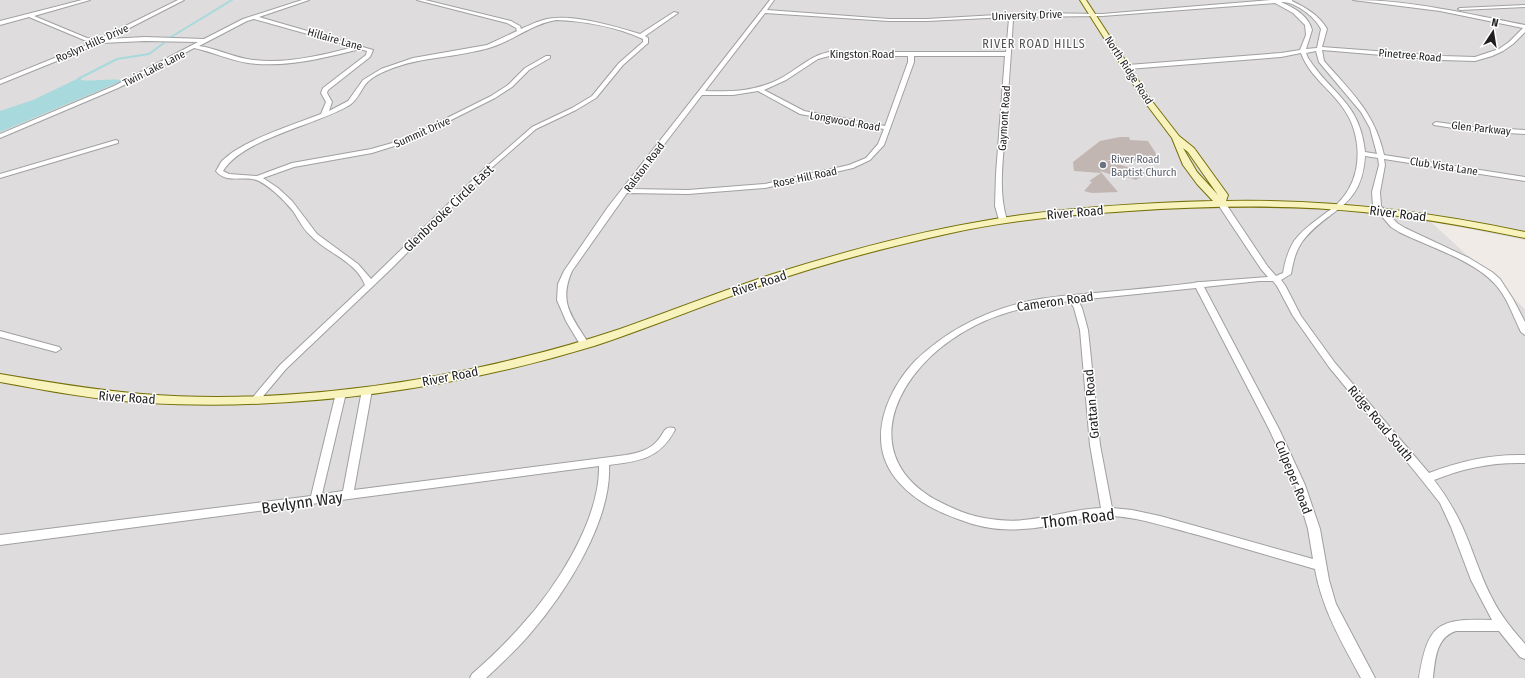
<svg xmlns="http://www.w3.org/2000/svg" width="1525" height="678" font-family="'Fira Sans Condensed',sans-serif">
<rect width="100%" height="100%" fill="#f0ebe6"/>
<polygon fill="#dedcdd" points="0,0 1525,0 1525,240 1430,221 1525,309 1525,678 0,678"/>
<path fill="#a8d9dc" d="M 81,77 L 81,80 C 90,82 118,77 122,81 L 0,132 L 0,111 L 33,100 Z"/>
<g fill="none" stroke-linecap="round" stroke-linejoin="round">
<g stroke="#a8d9dc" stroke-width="2">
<polyline points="171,37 232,0"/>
<polyline points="78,79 117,59 149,54 164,43"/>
</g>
</g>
<polygon fill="#c1b6b2" points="1120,137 1129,137 1130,140 1148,141 1160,160 1157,160 1158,161 1106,160 1146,173 1136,180 1127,177 1125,179 1100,171 1118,192 1092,193 1084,191 1092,182 1089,181 1101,173 1074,171 1073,162 1100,141"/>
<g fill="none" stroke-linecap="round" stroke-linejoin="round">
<defs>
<g id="minor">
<path d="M 82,0 L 90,0 L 34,16 L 87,38 L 99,39 L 178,0 L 184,0 L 108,39 L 145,37 L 204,39 L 243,19 L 302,0 L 309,0 L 259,17 L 373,50 L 370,57 L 328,90 L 327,93 L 332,102 L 329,111 L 348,101 L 363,80 L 381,69 L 413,58 L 487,45 L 517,31 L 516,28 L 507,23 L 417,0 L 425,0 L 511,21 L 520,26 L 521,29 C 532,24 544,18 556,18 C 580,16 617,27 640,34 L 674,12 L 678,13 L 645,36 L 648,38 L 648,43 L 623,65 L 596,98 L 576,110 L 536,129 L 488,171 L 392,268 L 286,369 L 259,401 L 256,402 L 251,399 L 253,397 L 280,365 L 365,285 C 356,261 327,253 311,236 C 303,229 299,220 293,211 C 284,200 272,188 259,181 C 245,174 227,185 216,171 C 218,168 220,163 222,161 C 241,141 295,124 321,114 L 326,102 L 321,93 L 323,88 L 366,55 L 367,51 L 360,49 C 324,58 285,68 248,63 C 229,60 213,52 194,48 L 118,88 L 0,138 L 0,134 L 114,86 L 198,42 L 145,41 L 101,43 L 0,84 L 0,80 L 94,42 L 84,40 L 29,17 L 0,25 L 0,21 ZM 254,19 L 354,47 C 320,56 282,65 247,59 C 230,56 215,48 199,46 L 247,21 ZM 556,20 C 584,21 617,27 643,39 L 643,42 L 619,63 L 592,96 L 572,108 L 532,127 L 484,169 L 371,279 L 358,264 L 317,234 L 292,201 L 278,188 L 263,178 L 294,167 L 372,153 L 407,142 L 495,98 L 512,87 L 529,70 L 550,58 L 550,56 L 546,56 L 525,68 L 508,85 L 491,96 L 403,140 L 371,149 L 292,163 L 257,176 L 229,174 L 223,171 C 242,139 316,125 348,106 C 356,102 360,92 365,85 C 370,78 380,73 388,70 C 421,56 457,58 492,47 C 514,40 532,24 556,20 Z"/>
<path d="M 770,0 L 774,0 L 767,10 L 889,19 L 927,19 L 1031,13 L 1102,14 L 1271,0 L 1292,0 L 1292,1 C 1306,8 1319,15 1327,29 L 1322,47 L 1442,56 L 1475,57 L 1499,49 L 1509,42 L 1523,28 L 1440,11 L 1353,0 C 1411,0 1468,14 1525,25 L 1525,32 L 1513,44 L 1503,51 L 1492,56 L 1475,61 L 1442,60 L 1322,50 L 1324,61 C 1351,92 1375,113 1384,155 L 1525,177 L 1525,181 L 1384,159 L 1385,165 L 1380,192 L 1381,206 L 1397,223 L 1405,228 L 1469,258 L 1492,272 L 1500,279 L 1513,299 L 1525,322 L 1525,335 L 1521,332 C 1513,316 1507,296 1494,283 C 1473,260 1427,246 1399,232 L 1391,227 L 1373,206 L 1372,192 L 1379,165 L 1378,158 L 1365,156 C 1362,210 1327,208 1302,242 C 1295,252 1293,263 1291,274 L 1281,280 L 1285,285 L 1301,316 L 1335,363 L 1429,473 C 1460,461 1491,454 1525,455 L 1525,463 C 1493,462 1463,468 1434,480 C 1445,494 1454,509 1462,526 C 1473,550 1480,576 1493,600 C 1501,616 1513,630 1525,644 L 1525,659 L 1520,657 L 1499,631 L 1456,631 C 1436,637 1435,660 1433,678 L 1419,678 C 1428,624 1437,618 1492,620 L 1471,580 L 1451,527 L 1440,503 L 1417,474 L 1329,367 L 1293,316 L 1277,286 L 1273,281 L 1259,281 L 1204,287 L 1279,429 L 1305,485 L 1320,529 L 1329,580 L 1336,604 L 1375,678 L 1361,678 C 1342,643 1322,609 1315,569 C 1276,558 1237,546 1198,535 C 1170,528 1142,518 1113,516 C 1082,515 1053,528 1022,529 C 1001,531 978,527 958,519 C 923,507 882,481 881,439 C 880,411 896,381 915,361 C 948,329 989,309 1034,300 C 1054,296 1075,295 1095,293 C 1128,290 1161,287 1194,283 L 1198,282 L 1201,282 L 1268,277 L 1261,269 L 1217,203 L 1218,201 L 1224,201 L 1268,267 L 1276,276 L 1283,273 C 1285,261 1288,251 1294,241 C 1305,226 1322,217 1336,205 C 1357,186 1362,157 1354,130 C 1345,97 1311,82 1301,53 L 1281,57 L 1128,69 L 1125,67 L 1128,65 L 1281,53 L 1300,50 L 1306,35 L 1305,25 L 1293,13 L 1275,3 L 1102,16 L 1012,17 L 1013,19 C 1011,57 1008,94 1005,132 C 1003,161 998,192 1007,220 L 1006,222 L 1003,222 L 999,220 L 995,206 L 996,174 L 1005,56 L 914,56 L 914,62 L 884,145 L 870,160 L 853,168 L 765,188 L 688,194 L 627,193 L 572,271 C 558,303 572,317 589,344 L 587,346 L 581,346 L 566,321 L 557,300 L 558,284 L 564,271 L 608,207 ZM 1281,2 C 1295,1 1315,17 1321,29 L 1317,48 L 1306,49 L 1312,30 C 1308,15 1294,8 1281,2 ZM 765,13 L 889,21 L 927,21 L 1007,17 L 1009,19 L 1006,52 L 829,52 C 810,56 799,68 783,77 C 759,91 732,92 705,91 ZM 1316,51 L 1319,62 L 1361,112 L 1370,128 L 1377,154 L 1365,152 C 1360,102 1332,95 1308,58 L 1306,53 ZM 829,56 L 908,56 L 908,62 L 885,126 L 804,111 L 764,90 L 786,80 L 818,59 ZM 758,91 L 800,114 L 884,129 L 878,144 L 866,158 L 849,165 L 765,184 L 688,190 L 630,189 L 702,95 L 733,95 ZM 1196,288 L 1269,429 L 1295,485 L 1308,529 L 1313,559 L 1160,516 L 1132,510 L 1112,508 L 1100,445 L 1088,330 L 1082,308 L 1078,300 ZM 1070,301 L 1074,308 L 1080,330 L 1090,445 L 1101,508 C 1074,509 1049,518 1023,520 C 1010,522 997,520 984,518 C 967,515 951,508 936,500 C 860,457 892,381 951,340 C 988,314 1025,306 1070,301 Z"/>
<polygon points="1525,5 1525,7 1460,10 1458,9 1460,8"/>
<polygon points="1436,122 1472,127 1525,130 1525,134 1472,131 1434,125 1433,124"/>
<polygon points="116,140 118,141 118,143 0,178 0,174"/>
<polygon points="0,331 59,347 61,349 56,352 0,337"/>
<path d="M 367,387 L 372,390 L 354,490 L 626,455 C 638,453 650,450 658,440 C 663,435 664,425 674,428 L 675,430 C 659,459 640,461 609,465 C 612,521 565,594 529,635 C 516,650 501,664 486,678 L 470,678 L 472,674 C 489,659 505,644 520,627 C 556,588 600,520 599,466 L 0,545 L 0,535 L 311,496 L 336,393 L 341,390 L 346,393 L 322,494 L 343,491 L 362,390 Z"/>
</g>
<path id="secondary" d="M 1080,0 L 1086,0 L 1151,100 L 1179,136 L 1194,148 L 1228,195 L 1226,201 C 1328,199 1426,211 1525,232 L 1525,238 C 1471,227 1418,217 1363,212 C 1285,204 1207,206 1129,211 C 1069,215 1010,220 951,233 C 883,248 814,266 748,290 C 696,308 646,329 594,346 C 450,390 297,411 147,403 C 97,400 49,391 0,382 L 0,374 C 47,382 94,390 142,394 C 263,404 401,388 519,358 C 553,350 587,340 620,329 C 671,311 721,291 773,274 C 840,253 908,234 978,222 C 1055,208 1135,203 1213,201 L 1197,184 L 1183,165 L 1172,138 L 1144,101 ZM 1183,148 L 1188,152 L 1218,195 L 1197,172 Z"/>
</defs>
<use href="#minor" stroke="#a0a0a0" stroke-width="2"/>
<use href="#secondary" stroke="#757008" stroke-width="2"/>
<use href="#minor" fill="#fff" fill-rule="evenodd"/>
<use href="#secondary" fill="#f8f2bc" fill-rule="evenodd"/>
</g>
<circle fill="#6b7280" stroke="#fff" stroke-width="1.5" cx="1103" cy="165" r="4"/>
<g text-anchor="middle" stroke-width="3" stroke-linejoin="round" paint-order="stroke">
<g font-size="11" fill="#1f1f1f" stroke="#fff">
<text transform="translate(1027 15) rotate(-2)" y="4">University Drive</text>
<text transform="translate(335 39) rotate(16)" y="4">Hillaire Lane</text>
<text transform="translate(92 43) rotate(-24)" y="4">Roslyn Hills Drive</text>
<text x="862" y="58">Kingston Road</text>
<text transform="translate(1410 55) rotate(5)" y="4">Pinetree Road</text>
<text transform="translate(154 68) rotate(-27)" y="4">Twin Lake Lane</text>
<text transform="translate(1129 70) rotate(57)" y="4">North Ridge Road</text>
<text transform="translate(1004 118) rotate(-86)" y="4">Gaymont Road</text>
<text transform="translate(845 121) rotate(10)" y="4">Longwood Road</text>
<text transform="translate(1481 128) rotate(6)" y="4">Glen Parkway</text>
<text transform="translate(422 132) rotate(-24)" y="4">Summit Drive</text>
<text transform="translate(1444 166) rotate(9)" y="4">Club Vista Lane</text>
<text transform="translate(644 167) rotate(-53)" y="4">Ralston Road</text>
<text transform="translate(805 177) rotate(-12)" y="4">Rose Hill Road</text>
</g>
<g font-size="11" fill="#5b616d" stroke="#fff" text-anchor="start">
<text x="1111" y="163">River Road<tspan x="1111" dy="13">Baptist Church</tspan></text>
</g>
<g font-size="12" letter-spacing="1" fill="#525252" stroke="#fff">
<text x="1034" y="48">RIVER ROAD HILLS</text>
</g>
<g font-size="13" fill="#1f1f1f" stroke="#fff">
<text transform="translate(448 208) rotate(-44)" y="5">Glenbrooke Circle East</text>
<text transform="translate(1075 212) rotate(-5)" y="5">River Road</text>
<text transform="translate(1398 213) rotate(7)" y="5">River Road</text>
<text transform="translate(759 283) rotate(-18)" y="5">River Road</text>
<text transform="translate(1055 301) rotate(-8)" y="5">Cameron Road</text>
<text transform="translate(450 376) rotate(-11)" y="5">River Road</text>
<text transform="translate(127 397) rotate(4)" y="5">River Road</text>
<text transform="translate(1091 404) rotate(-95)" y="5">Grattan Road</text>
<text transform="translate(1381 423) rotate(50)" y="5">Ridge Road South</text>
<text transform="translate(1294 477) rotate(68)" y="5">Culpeper Road</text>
</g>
<g font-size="16" fill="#1f1f1f" stroke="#fff">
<text transform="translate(302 502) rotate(-8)" y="6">Bevlynn Way</text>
<text transform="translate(1078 518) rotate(-7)" y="6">Thom Road</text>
</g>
</g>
<g transform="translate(1493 32) rotate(12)" stroke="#ffffff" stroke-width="3" paint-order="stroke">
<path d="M0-3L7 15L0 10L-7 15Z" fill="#1f1f1f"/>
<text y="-6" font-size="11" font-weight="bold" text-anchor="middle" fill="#1f1f1f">N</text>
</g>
</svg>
